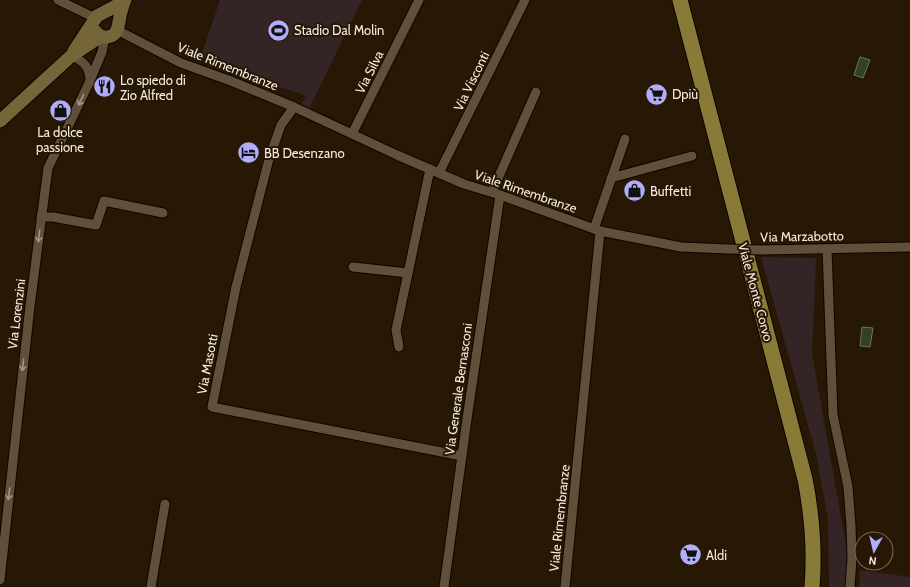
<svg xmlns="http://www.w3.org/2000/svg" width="910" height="587" font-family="Cabin,sans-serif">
<rect width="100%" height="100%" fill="#261804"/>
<g fill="#342425">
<polygon points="220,0 362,0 308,111 300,107 306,96 200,59"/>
<polygon points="761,257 816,258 812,353 847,551 845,587 829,587 828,519 816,454"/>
<polygon points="860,570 910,577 910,587 859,587"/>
</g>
<g fill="#323f29" stroke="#6c735f">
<polygon points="860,57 870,60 863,78 854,75"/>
<polygon points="862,327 873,328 870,347 860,346"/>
</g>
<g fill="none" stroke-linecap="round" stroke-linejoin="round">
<defs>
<g id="street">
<polyline points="58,0 95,18"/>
<polyline points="117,30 181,63 231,81 294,107 397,155 464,184 500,195 600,231 681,247 728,249"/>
<path d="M 71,56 C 83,60 90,67 90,81"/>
<polyline points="294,107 281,125 269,159 236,287 212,407 462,456"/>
<polyline points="352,134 419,0"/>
<polyline points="439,173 525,0"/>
<polyline points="611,178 692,156"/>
<polyline points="492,192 536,92"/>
<polyline points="41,217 53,217 96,225 104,201 163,213"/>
<polyline points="594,229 625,139"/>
<polyline points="827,249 833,415 848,487 851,526 852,558 850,587"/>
<polyline points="762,250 910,247"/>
<polyline points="353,267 408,273"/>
<polyline points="399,347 396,330 430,169"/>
<polyline points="0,580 30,306 48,168 89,83 102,52 105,37"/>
<polyline points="151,587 165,504"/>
<polyline points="444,587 467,419 500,195"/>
<polyline points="565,587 600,231"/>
</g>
<g id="secondary">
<path d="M 96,32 C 99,36 102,38 107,37 C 120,36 118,22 121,12 C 122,8 123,4 125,0"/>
<polyline points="74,51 97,16 116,6 123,0"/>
<polyline points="0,121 71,56 101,36"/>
</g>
<path id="primary" d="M 680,0 L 805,479 C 812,515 815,550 812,587"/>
</defs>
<use href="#street" stroke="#0f0400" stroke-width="11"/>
<use href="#secondary" stroke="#0f0400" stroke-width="15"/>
<use href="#primary" stroke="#0f0400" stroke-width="17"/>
<use href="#street" stroke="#60503a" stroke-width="9"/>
<use href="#secondary" stroke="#746638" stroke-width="13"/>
<use href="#primary" stroke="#887b37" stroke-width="15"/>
<defs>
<polyline id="street-bridge" points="728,249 762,250"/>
</defs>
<use href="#street-bridge" stroke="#0f0400" stroke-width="11" stroke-linecap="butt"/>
<use href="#street-bridge" stroke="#60503a" stroke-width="9"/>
</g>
<defs><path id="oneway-shaft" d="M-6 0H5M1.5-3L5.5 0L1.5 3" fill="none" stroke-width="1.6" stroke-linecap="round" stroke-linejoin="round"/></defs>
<g stroke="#a39684">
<use href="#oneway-shaft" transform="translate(81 100) rotate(116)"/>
<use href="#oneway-shaft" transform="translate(39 236) rotate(97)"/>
<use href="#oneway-shaft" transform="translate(23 365) rotate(96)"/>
<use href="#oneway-shaft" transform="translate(9 494) rotate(97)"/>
</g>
<defs>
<symbol id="stadium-disc" viewBox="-11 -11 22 22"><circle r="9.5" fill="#b1adfa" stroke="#261804"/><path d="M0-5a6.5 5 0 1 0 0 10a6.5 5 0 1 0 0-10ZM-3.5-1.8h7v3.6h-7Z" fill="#111"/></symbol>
<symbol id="restaurant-disc" viewBox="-11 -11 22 22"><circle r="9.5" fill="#b1adfa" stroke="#261804"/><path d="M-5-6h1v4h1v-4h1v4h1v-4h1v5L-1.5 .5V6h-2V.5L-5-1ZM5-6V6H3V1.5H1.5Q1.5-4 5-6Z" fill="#111"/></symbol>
<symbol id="supermarket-disc" viewBox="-11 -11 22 22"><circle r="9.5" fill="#b1adfa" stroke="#261804"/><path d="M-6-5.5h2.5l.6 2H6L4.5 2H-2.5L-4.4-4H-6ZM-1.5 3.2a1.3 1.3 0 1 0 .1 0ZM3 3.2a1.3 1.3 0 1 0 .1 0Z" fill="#111"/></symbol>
<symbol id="shop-disc" viewBox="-11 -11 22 22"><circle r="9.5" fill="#b1adfa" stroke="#261804"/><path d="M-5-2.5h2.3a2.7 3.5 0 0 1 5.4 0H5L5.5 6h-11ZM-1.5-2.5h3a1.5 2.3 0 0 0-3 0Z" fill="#111"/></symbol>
<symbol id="hotel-disc" viewBox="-11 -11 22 22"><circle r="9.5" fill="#b1adfa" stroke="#261804"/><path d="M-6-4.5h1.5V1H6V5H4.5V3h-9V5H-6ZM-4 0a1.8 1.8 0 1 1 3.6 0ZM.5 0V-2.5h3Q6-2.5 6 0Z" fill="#111"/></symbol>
</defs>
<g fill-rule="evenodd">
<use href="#stadium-disc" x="266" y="18" width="25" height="25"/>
<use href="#restaurant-disc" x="92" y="74" width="25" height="25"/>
<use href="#supermarket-disc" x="644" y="82" width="25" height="25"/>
<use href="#shop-disc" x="48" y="98" width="25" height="25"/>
<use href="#hotel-disc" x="236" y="140" width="25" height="25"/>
<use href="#shop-disc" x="622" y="178" width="25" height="25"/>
<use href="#supermarket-disc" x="678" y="542" width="25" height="25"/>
</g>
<g text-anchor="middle" stroke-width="4" stroke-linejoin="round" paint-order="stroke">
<g font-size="13" fill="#f5ebde" stroke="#261804" text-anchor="start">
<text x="294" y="35">Stadio Dal Molin</text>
<text x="120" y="85">Lo spiedo di<tspan x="120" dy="15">Zio Alfred</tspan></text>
<text x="672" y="99">Dpiù</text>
<text x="60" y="137" text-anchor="middle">La dolce<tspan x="60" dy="15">passione</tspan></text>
<text x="264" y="158">BB Desenzano</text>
<text x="650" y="196">Buffetti</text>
<text x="706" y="560">Aldi</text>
</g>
<g font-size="13" fill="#f5ebde" stroke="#261804">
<text transform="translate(228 66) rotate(22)" y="5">Viale Rimembranze</text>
<text transform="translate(369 72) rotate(-63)" y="5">Via Silva</text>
<text transform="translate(471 81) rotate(-64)" y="5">Via Visconti</text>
<text transform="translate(526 191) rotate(19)" y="5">Viale Rimembranze</text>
<text transform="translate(802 236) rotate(-1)" y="5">Via Marzabotto</text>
<text transform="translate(756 292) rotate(75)" y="5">Viale Monte Corvo</text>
<text transform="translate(16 314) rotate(-83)" y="5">Via Lorenzini</text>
<text transform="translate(207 364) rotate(-79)" y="5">Via Masotti</text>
<text transform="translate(458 389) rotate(-82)" y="5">Via Generale Bernasconi</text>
<text transform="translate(559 518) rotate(-84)" y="5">Viale Rimembranze</text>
</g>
</g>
<g transform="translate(874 551) rotate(188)"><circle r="19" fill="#261804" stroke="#796c5b"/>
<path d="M0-3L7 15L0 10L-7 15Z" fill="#b1adfa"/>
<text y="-6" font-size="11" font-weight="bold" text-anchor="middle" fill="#f5ebde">N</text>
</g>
</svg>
